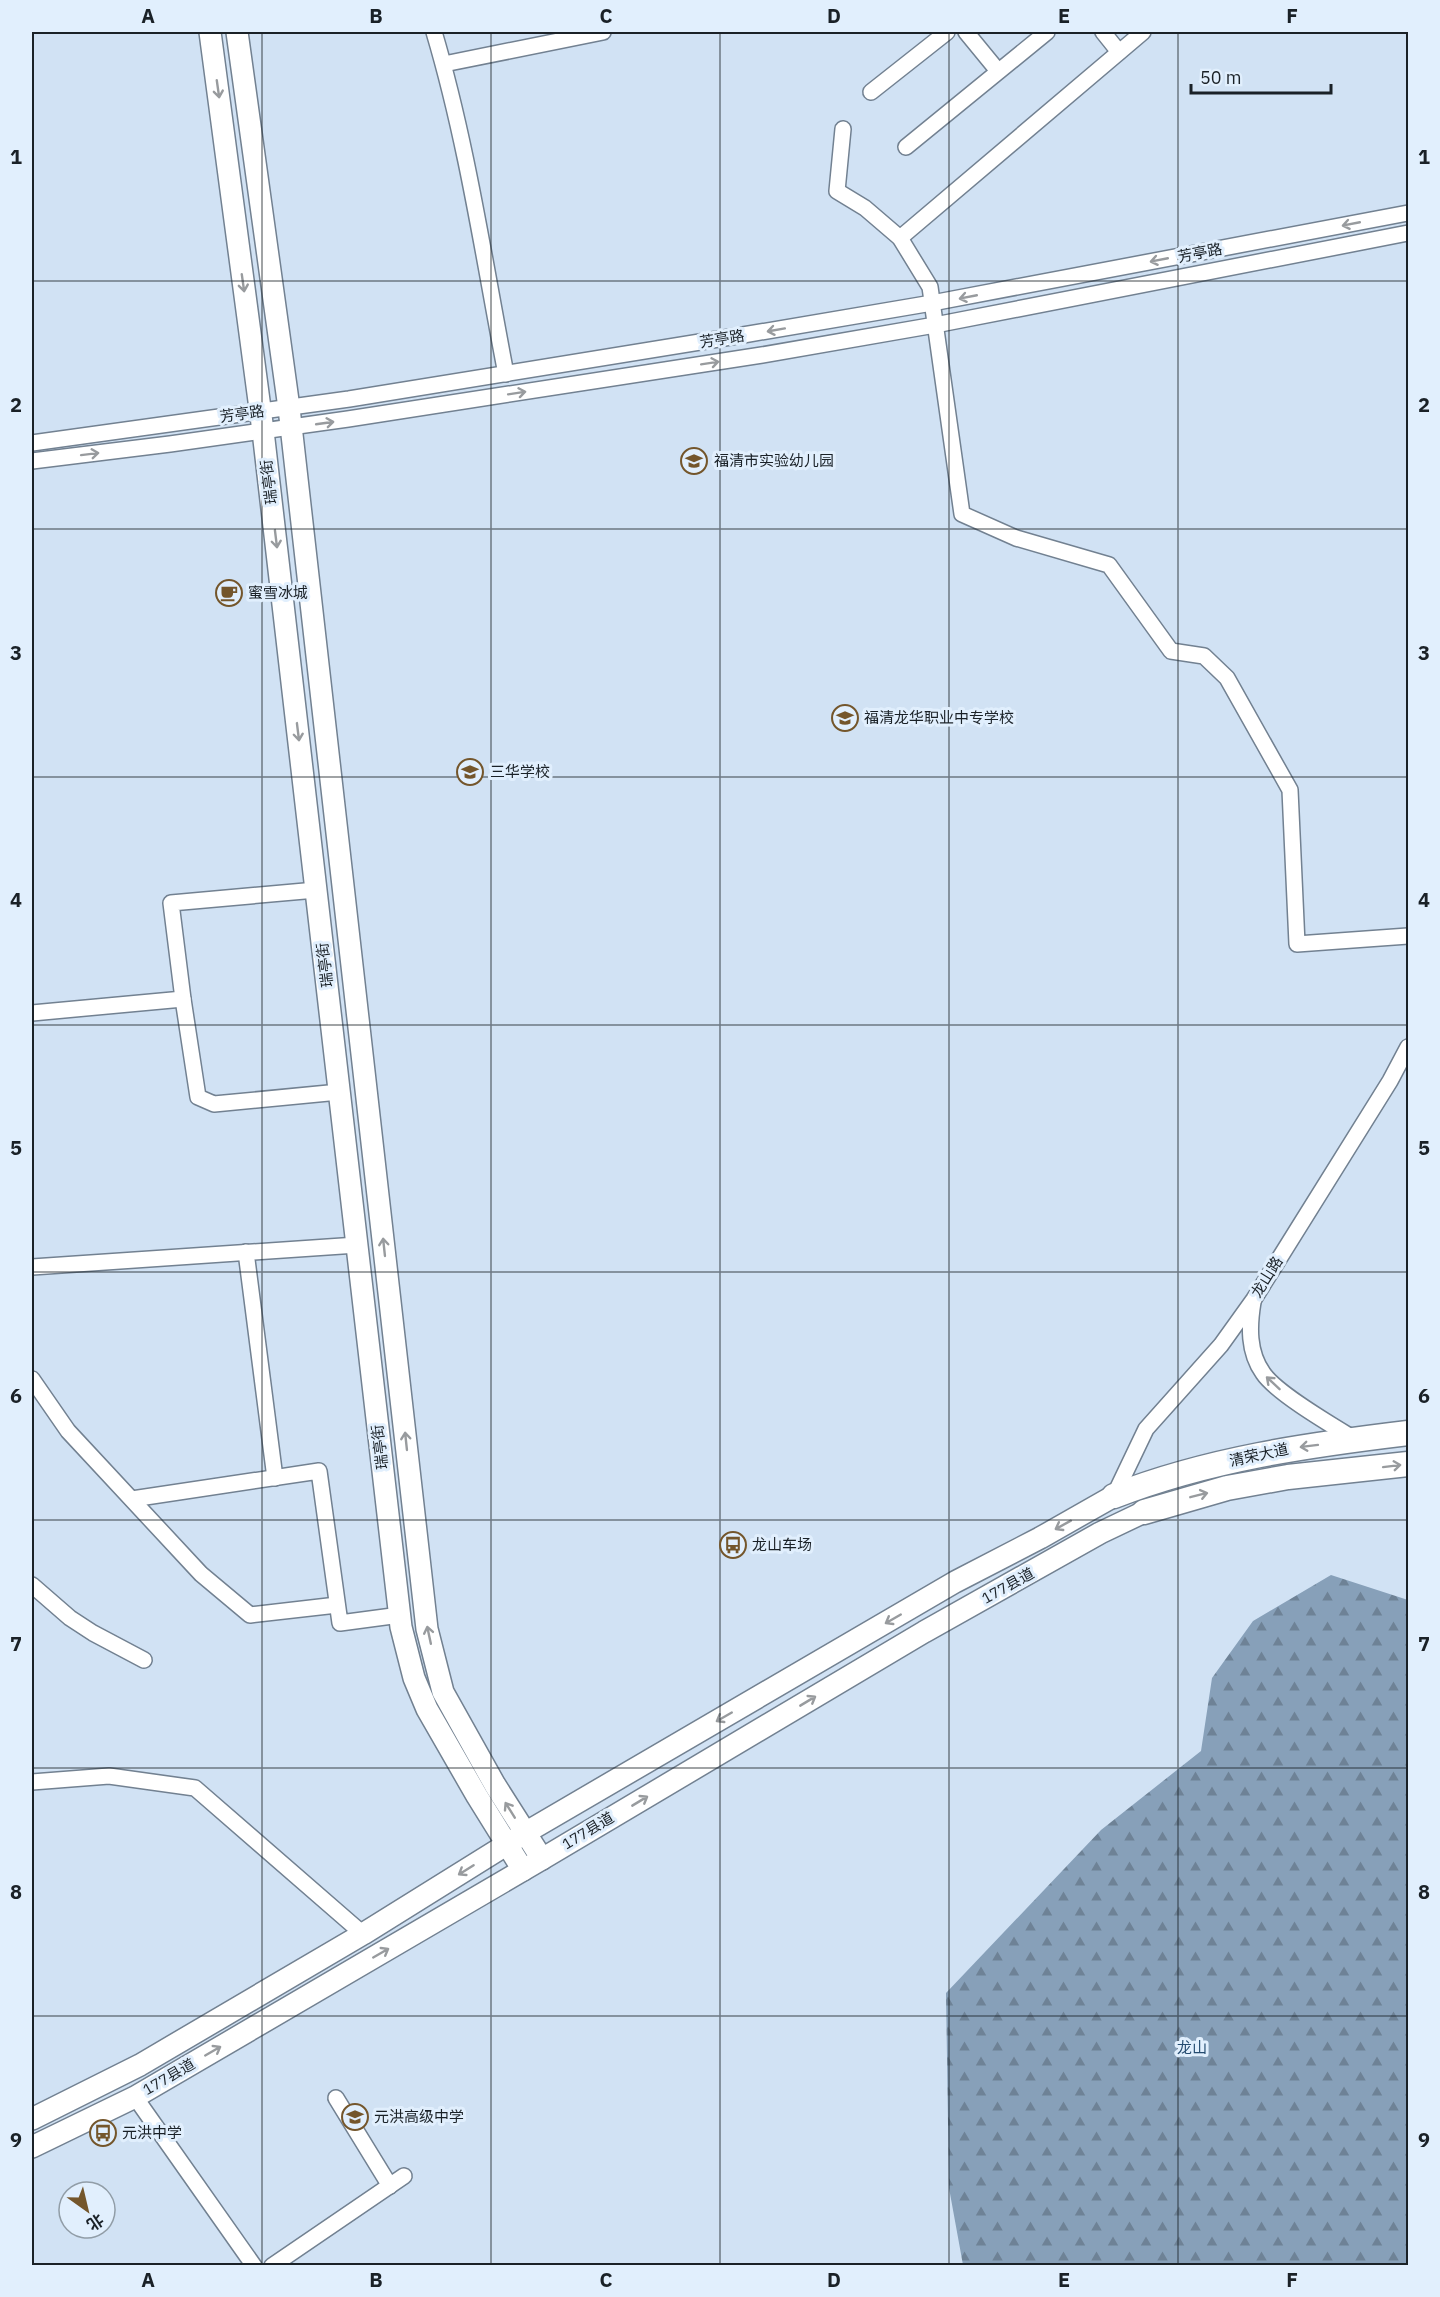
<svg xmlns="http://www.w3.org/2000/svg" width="1440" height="2297" font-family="'IBM Plex Sans','Noto Sans SC',sans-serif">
<defs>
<pattern id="forest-firs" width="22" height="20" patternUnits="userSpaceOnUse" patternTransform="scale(1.5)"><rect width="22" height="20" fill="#87a0b9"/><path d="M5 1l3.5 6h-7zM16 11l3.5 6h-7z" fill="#6e8296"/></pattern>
</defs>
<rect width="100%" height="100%" fill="#d1e2f4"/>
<polygon fill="url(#forest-firs)" points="1331,1575 1408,1600 1408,2265 963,2265 949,2188 946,1993 1101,1830 1201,1751 1212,1678 1253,1621"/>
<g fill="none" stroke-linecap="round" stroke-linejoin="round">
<defs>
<g id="minor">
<path d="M 434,32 C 467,143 484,260 506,374"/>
<polyline points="966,32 998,71"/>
<polyline points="1103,32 1119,52"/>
<polyline points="444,64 603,32"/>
<polyline points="871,92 947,32"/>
<polyline points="843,129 837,191 865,208 900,238 930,287 962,514 1016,538 1109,565 1171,651 1204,656 1227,678 1290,790 1297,944 1408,936"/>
<polyline points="906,147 1047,32"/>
<polyline points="900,238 1143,32"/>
<polyline points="32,443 349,399 743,335 932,303 1408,213"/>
<polyline points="32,461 170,444 348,419 762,355 935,325 1408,233"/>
<polyline points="183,999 198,1097 214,1104 339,1092"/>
<polyline points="32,1013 183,999 171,903 316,890"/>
<polyline points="246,1252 275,1478"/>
<polyline points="32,1267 357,1245"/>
<path d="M 1253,1302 C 1249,1326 1248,1352 1263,1373 C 1276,1393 1333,1426 1356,1440"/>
<polyline points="32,1379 68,1431 201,1574 250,1615 337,1605"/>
<polyline points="1114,1496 1146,1429 1221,1345 1254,1299 1390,1081 1408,1047"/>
<polyline points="132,1499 319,1471 340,1623 400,1615"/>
<polyline points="32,1585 70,1618 93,1633 144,1660"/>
<polyline points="32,1782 109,1776 195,1788 363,1934"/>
<polyline points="135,2097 254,2266"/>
<polyline points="336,2098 390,2186"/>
<polyline points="272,2266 404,2176"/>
</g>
<g id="secondary">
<polyline points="210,32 263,431 401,1627 414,1678 427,1709 477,1796 523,1870"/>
<polyline points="237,32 289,408 427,1629 443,1692 495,1785 542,1859"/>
<polyline points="32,2119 140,2065 363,1934 525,1833 955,1582 1040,1538 1114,1496"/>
<polyline points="32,2147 135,2097 542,1859 924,1632 1100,1533 1144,1512"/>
</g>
<g id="primary">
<path d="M 1114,1496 C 1209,1459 1308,1445 1408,1433"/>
<polyline points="1144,1512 1227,1488 1288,1477 1408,1464"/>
</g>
</defs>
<use href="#minor" stroke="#728191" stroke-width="18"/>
<use href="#secondary" stroke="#728191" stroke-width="24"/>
<use href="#primary" stroke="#728191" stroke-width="27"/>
<use href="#minor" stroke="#fff" stroke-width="15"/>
<use href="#secondary" stroke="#fff" stroke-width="21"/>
<use href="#primary" stroke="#fff" stroke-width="24"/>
</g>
<defs><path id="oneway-shaft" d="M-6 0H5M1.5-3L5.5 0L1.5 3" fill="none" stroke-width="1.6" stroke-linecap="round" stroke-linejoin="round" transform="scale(1.5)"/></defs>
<g stroke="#989b9e">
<use href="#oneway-shaft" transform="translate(218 89) rotate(82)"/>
<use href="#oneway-shaft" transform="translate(1351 224) rotate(169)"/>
<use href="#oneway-shaft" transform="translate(1159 260) rotate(169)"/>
<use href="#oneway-shaft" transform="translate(243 283) rotate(82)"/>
<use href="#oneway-shaft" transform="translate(968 297) rotate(169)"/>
<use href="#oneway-shaft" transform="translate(776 330) rotate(170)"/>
<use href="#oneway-shaft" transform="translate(710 363) rotate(-9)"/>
<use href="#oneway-shaft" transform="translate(517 393) rotate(-9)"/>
<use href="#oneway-shaft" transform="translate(325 423) rotate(-8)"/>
<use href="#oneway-shaft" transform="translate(90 454) rotate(-7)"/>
<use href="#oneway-shaft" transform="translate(276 539) rotate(83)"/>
<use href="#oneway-shaft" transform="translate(298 732) rotate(83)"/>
<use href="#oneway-shaft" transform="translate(384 1247) rotate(-96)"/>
<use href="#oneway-shaft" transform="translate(1273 1383) rotate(-137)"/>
<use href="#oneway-shaft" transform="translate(406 1441) rotate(-96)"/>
<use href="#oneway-shaft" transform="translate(1309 1446) rotate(173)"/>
<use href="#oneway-shaft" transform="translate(1392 1466) rotate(-7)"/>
<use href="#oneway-shaft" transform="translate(1199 1495) rotate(-14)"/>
<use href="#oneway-shaft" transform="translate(1063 1525) rotate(151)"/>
<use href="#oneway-shaft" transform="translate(893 1619) rotate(150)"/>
<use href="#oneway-shaft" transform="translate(429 1635) rotate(-102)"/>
<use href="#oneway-shaft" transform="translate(808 1701) rotate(-31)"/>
<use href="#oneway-shaft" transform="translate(724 1717) rotate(150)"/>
<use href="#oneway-shaft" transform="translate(640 1801) rotate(-31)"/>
<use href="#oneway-shaft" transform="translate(510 1810) rotate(-122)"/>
<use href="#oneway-shaft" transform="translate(466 1870) rotate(148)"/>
<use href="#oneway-shaft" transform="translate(381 1953) rotate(-30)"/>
<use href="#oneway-shaft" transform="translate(213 2051) rotate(-30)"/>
</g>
<path fill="none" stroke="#1a2127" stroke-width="1.5" stroke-opacity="0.55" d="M 262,32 L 262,2266M 491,32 L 491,2266M 720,32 L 720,2266M 949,32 L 949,2266M 1178,32 L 1178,2266M 32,281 L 1408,281M 32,529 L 1408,529M 32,777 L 1408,777M 32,1025 L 1408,1025M 32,1272 L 1408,1272M 32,1520 L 1408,1520M 32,1768 L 1408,1768M 32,2016 L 1408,2016"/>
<defs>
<symbol id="school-ring" viewBox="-11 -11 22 22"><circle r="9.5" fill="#e1effd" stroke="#74562b" stroke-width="1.5"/><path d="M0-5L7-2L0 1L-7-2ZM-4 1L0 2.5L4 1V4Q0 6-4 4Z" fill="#74562b"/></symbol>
<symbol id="cafe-ring" viewBox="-11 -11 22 22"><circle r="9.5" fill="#e1effd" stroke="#74562b" stroke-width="1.5"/><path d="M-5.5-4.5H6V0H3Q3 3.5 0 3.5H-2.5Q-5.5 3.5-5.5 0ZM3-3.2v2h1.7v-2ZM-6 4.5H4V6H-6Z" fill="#74562b"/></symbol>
<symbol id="bus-ring" viewBox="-11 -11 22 22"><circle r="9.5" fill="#e1effd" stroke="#74562b" stroke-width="1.5"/><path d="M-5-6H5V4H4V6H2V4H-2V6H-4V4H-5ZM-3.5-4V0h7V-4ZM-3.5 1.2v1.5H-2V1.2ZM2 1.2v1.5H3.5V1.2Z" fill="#74562b"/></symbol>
</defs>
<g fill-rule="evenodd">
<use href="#school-ring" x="679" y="446" width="30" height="30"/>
<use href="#cafe-ring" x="214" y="578" width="30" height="30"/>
<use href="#school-ring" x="830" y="703" width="30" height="30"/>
<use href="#school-ring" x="455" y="757" width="30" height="30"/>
<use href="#bus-ring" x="718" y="1530" width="30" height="30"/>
<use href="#school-ring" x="340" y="2102" width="30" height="30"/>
<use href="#bus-ring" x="88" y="2118" width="30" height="30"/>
</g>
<g text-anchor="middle" stroke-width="6" stroke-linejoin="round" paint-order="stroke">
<g font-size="15" fill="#1a2127" stroke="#e1effd">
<text transform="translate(1200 253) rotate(-11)" y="5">芳亭路</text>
<text transform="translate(722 339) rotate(-9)" y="5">芳亭路</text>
<text transform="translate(242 414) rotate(-8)" y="5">芳亭路</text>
<text transform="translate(269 482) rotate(-97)" y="5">瑞亭街</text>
<text transform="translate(325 965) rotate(-97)" y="5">瑞亭街</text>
<text transform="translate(1267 1277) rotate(-58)" y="5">龙山路</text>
<text transform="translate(380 1447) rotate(-97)" y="5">瑞亭街</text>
<text transform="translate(1259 1455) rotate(-12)" y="5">清荣大道</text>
<text transform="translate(1008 1586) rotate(-29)" y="5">177县道</text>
<text transform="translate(588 1831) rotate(-31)" y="5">177县道</text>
<text transform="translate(169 2077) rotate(-30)" y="5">177县道</text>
</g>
<g font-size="15" fill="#1a2127" stroke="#e1effd" text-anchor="start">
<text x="714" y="466">福清市实验幼儿园</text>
<text x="248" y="598">蜜雪冰城</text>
<text x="864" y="723">福清龙华职业中专学校</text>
<text x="490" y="777">三华学校</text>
<text x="752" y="1550">龙山车场</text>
<text x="374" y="2122">元洪高级中学</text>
<text x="122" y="2138">元洪中学</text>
</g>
<g font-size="15" fill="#244b70" stroke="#e1effd">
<text x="1192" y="2053">龙山</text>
</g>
</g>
<rect width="1440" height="2297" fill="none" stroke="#e1effd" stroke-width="66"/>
<g transform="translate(87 2210) rotate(146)"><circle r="28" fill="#e1effd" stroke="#919da7" stroke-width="1.5"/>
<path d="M0-4.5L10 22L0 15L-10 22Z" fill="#74562b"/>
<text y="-9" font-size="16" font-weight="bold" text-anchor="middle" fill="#1a2127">北</text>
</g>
<path d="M1191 84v9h140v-9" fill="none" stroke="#1a2127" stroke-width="3"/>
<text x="1200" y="84" font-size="18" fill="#1a2127" stroke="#e1effd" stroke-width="4.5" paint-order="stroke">50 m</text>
<rect x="33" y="33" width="1374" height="2231" fill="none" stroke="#1a2127" stroke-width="2"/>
<g font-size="20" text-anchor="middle" font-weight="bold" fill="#1a2127">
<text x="148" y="23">A</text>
<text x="376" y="23">B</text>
<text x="606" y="23">C</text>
<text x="834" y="23">D</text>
<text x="1064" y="23">E</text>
<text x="1292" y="23">F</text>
<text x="16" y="164">1</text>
<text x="1424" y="164">1</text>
<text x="16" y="412">2</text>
<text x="1424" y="412">2</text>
<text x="16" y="660">3</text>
<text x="1424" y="660">3</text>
<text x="16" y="907">4</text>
<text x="1424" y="907">4</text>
<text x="16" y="1155">5</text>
<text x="1424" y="1155">5</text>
<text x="16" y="1403">6</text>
<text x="1424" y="1403">6</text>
<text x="16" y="1651">7</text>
<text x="1424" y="1651">7</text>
<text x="16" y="1899">8</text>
<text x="1424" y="1899">8</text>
<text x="16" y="2147">9</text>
<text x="1424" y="2147">9</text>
<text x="148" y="2287">A</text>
<text x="376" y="2287">B</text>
<text x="606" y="2287">C</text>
<text x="834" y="2287">D</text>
<text x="1064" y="2287">E</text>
<text x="1292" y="2287">F</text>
</g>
</svg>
